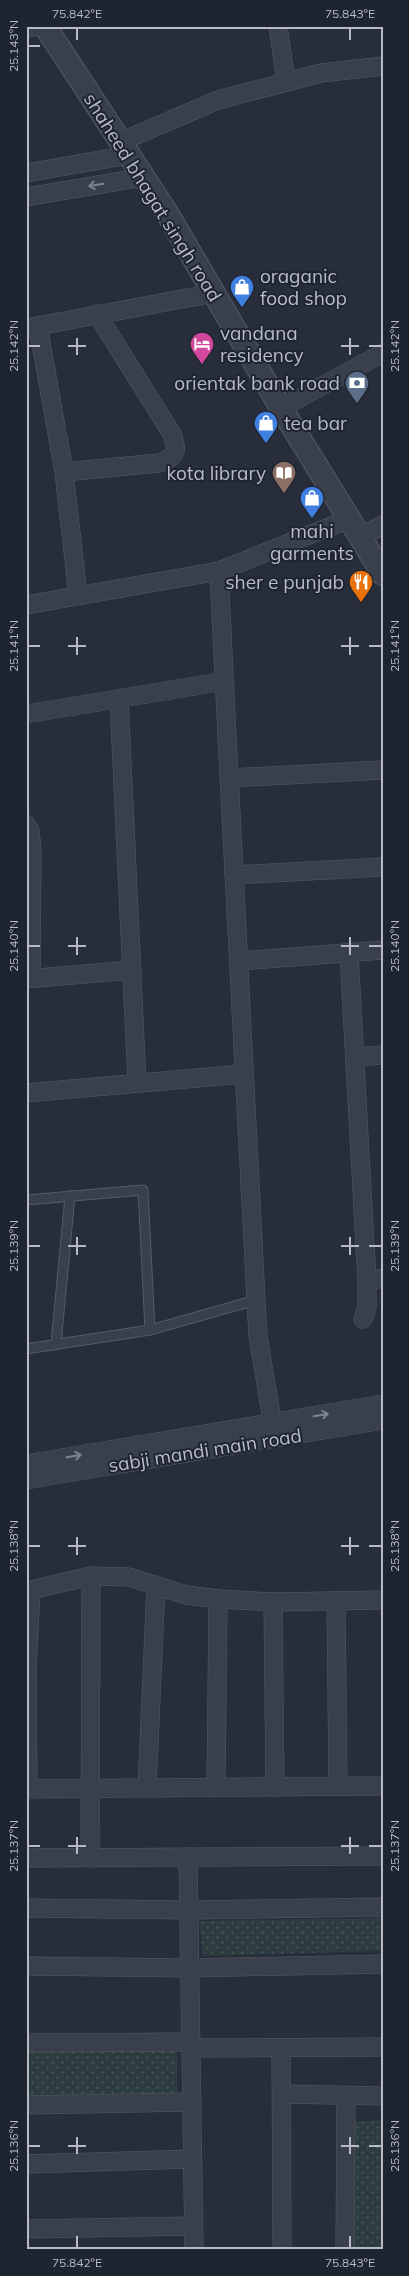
<svg xmlns="http://www.w3.org/2000/svg" width="409" height="2276" font-family="Mulish,sans-serif">
<defs>
<pattern id="park-dots" width="8" height="8" patternUnits="userSpaceOnUse" patternTransform="scale(1.25)"><rect width="8" height="8" fill="#2d3d3f"/><path d="M2 2h.1M6 6h.1" fill="none" stroke="#495759" stroke-width="1.8" stroke-linecap="round"/></pattern>
</defs>
<rect width="100%" height="100%" fill="#272d3a"/>
<g fill="url(#park-dots)">
<polygon points="383,1918 383,1951 203,1956 199,1921"/>
<polygon points="177,2048 177,2098 27,2099 26,2049"/>
<polygon points="383,2120 383,2250 350,2250 346,2122"/>
</g>
<g fill="none" stroke-linecap="round" stroke-linejoin="round">
<defs>
<g id="service">
<polyline points="26,1200 143,1190 150,1330"/>
<polyline points="56,1344 70,1196"/>
<polyline points="26,1349 150,1330 256,1300"/>
</g>
<g id="minor">
<polyline points="278,26 286,82"/>
<polyline points="26,28 39,26"/>
<polyline points="120,142 218,100 321,73 383,66"/>
<polyline points="26,173 129,155"/>
<polyline points="26,197 144,177"/>
<polyline points="38,326 64,472 78,595"/>
<polyline points="27,328 214,293"/>
<polyline points="281,408 383,353"/>
<path d="M 64,472 L 159,463 C 177,456 178,452 172,434 L 97,314"/>
<polyline points="360,537 383,525"/>
<path d="M 219,571 C 231,814 242,1057 256,1300 L 258,1336 L 275,1438"/>
<polyline points="26,605 219,571 349,519"/>
<polyline points="119,699 137,1083"/>
<polyline points="26,714 225,681"/>
<polyline points="229,778 383,770"/>
<polyline points="26,824 30,831 32,849 31,978"/>
<polyline points="234,875 383,867"/>
<polyline points="349,954 367,1281 367,1308 363,1319"/>
<polyline points="240,961 383,950"/>
<polyline points="26,979 132,970"/>
<polyline points="355,1057 383,1055"/>
<polyline points="26,1093 243,1074"/>
<polyline points="367,1281 383,1278"/>
<polyline points="26,1464 383,1404"/>
<polyline points="26,1480 383,1420"/>
<polyline points="26,1591 91,1576 129,1577 186,1595 218,1599 273,1602 383,1600"/>
<polyline points="336,1601 338,1786"/>
<polyline points="273,1602 275,1787"/>
<polyline points="147,1788 156,1585"/>
<polyline points="216,1788 218,1599"/>
<polyline points="26,1789 383,1786"/>
<polyline points="28,1789 27,1669 31,1590"/>
<polyline points="188,1857 194,2250"/>
<polyline points="26,1858 383,1856"/>
<polyline points="90,1858 91,1576"/>
<polyline points="26,1908 190,1910 383,1907"/>
<polyline points="26,1966 189,1968 383,1964"/>
<polyline points="26,2043 191,2042"/>
<polyline points="191,2048 383,2047"/>
<polyline points="281,2048 282,2250"/>
<polyline points="282,2094 383,2096"/>
<polyline points="26,2105 192,2102"/>
<polyline points="26,2164 192,2159"/>
<polyline points="26,2229 193,2226"/>
<polyline points="345,2250 346,2096"/>
</g>
<polyline id="tertiary" points="45,26 167,213 281,408 383,574"/>
</defs>
<use href="#service" stroke="#555b66" stroke-width="11"/>
<use href="#minor" stroke="#555b66" stroke-width="19"/>
<use href="#tertiary" stroke="#555b66" stroke-width="24"/>
<use href="#service" stroke="#3a404b" stroke-width="9"/>
<use href="#minor" stroke="#3a404b" stroke-width="18"/>
<use href="#tertiary" stroke="#3a404b" stroke-width="22"/>
</g>
<defs><path id="oneway-shaft" d="M-6 0H5M1.5-3L5.5 0L1.5 3" fill="none" stroke-width="1.6" stroke-linecap="round" stroke-linejoin="round" transform="scale(1.25)"/></defs>
<g stroke="#7e848f">
<use href="#oneway-shaft" transform="translate(96 185) rotate(170)"/>
<use href="#oneway-shaft" transform="translate(321 1415) rotate(-10)"/>
<use href="#oneway-shaft" transform="translate(74 1456) rotate(-10)"/>
</g>
<path fill="none" stroke="#b6bbc6" stroke-width="2" d="M 77,28 L 77,40M 350,28 L 350,40M 28,46 L 40,46M 77,338 L 77,355M 350,338 L 350,355M 28,346 L 40,346M 68,346 L 86,346M 341,346 L 359,346M 369,346 L 382,346M 77,637 L 77,655M 350,637 L 350,655M 28,646 L 40,646M 68,646 L 86,646M 341,646 L 359,646M 369,646 L 382,646M 77,937 L 77,955M 350,937 L 350,955M 28,946 L 40,946M 68,946 L 86,946M 341,946 L 359,946M 369,946 L 382,946M 77,1237 L 77,1255M 350,1237 L 350,1255M 28,1246 L 40,1246M 68,1246 L 86,1246M 341,1246 L 359,1246M 369,1246 L 382,1246M 77,1537 L 77,1555M 350,1537 L 350,1555M 28,1546 L 40,1546M 68,1546 L 86,1546M 341,1546 L 359,1546M 369,1546 L 382,1546M 77,1837 L 77,1854M 350,1837 L 350,1854M 28,1846 L 40,1846M 68,1846 L 86,1846M 341,1846 L 359,1846M 369,1846 L 382,1846M 77,2137 L 77,2154M 350,2137 L 350,2154M 28,2146 L 40,2146M 68,2146 L 86,2146M 341,2146 L 359,2146M 369,2146 L 382,2146M 77,2236 L 77,2248M 350,2236 L 350,2248"/>
<defs>
<symbol id="shop-pin" viewBox="-11 -11 22 30"><path d="M0 17L-7.5 6A9.5 9.5 0 1 1 7.5 6Z" fill="#3f7fe0" stroke="#1f2530"/><path d="M-5-2.5h2.3a2.7 3.5 0 0 1 5.4 0H5L5.5 6h-11ZM-1.5-2.5h3a1.5 2.3 0 0 0-3 0Z" fill="#fff"/></symbol>
<symbol id="hotel-pin" viewBox="-11 -11 22 30"><path d="M0 17L-7.5 6A9.5 9.5 0 1 1 7.5 6Z" fill="#d1479c" stroke="#1f2530"/><path d="M-6-4.5h1.5V1H6V5H4.5V3h-9V5H-6ZM-4 0a1.8 1.8 0 1 1 3.6 0ZM.5 0V-2.5h3Q6-2.5 6 0Z" fill="#fff"/></symbol>
<symbol id="bank-pin" viewBox="-11 -11 22 30"><path d="M0 17L-7.5 6A9.5 9.5 0 1 1 7.5 6Z" fill="#5c6f8a" stroke="#1f2530"/><path d="M-6-4H6V4H-6ZM0-2.3a2.3 2.3 0 1 0 0 4.6a2.3 2.3 0 1 0 0-4.6Z" fill="#fff"/></symbol>
<symbol id="library-pin" viewBox="-11 -11 22 30"><path d="M0 17L-7.5 6A9.5 9.5 0 1 1 7.5 6Z" fill="#8d6e63" stroke="#1f2530"/><path d="M-6-4Q-3-5.5-.7-3.5V5Q-3 3-6 4ZM6-4Q3-5.5 .7-3.5V5Q3 3 6 4Z" fill="#fff"/></symbol>
<symbol id="restaurant-pin" viewBox="-11 -11 22 30"><path d="M0 17L-7.5 6A9.5 9.5 0 1 1 7.5 6Z" fill="#e8710a" stroke="#1f2530"/><path d="M-5-6h1v4h1v-4h1v4h1v-4h1v5L-1.5 .5V6h-2V.5L-5-1ZM5-6V6H3V1.5H1.5Q1.5-4 5-6Z" fill="#fff"/></symbol>
</defs>
<g fill-rule="evenodd">
<use href="#shop-pin" x="228" y="273" width="28" height="38"/>
<use href="#hotel-pin" x="188" y="330" width="28" height="38"/>
<use href="#bank-pin" x="343" y="369" width="28" height="38"/>
<use href="#shop-pin" x="252" y="409" width="28" height="38"/>
<use href="#library-pin" x="270" y="459" width="28" height="38"/>
<use href="#shop-pin" x="298" y="484" width="28" height="38"/>
<use href="#restaurant-pin" x="347" y="568" width="28" height="38"/>
</g>
<g text-anchor="middle" stroke-width="4" stroke-linejoin="round" paint-order="stroke">
<g font-size="19" fill="#b6bbc6" stroke="#1f2530">
<text transform="translate(153 197) rotate(58)" y="7">shaheed bhagat singh road</text>
<text transform="translate(205 1450) rotate(-9)" y="7">sabji mandi main road</text>
</g>
<g font-size="19" fill="#b6bbc6" stroke="#1f2530" text-anchor="start">
<text x="260" y="283">oraganic<tspan x="260" dy="22">food shop</tspan></text>
<text x="220" y="340">vandana<tspan x="220" dy="22">residency</tspan></text>
<text x="340" y="390" text-anchor="end">orientak bank road</text>
<text x="284" y="430">tea bar</text>
<text x="266" y="480" text-anchor="end">kota library</text>
<text x="312" y="538" text-anchor="middle">mahi<tspan x="312" dy="22">garments</tspan></text>
<text x="344" y="589" text-anchor="end">sher e punjab</text>
</g>
</g>
<rect width="409" height="2276" fill="none" stroke="#1f2530" stroke-width="55"/>
<rect x="28" y="28" width="354" height="2220" fill="none" stroke="#b6bbc6" stroke-width="2"/>
<g font-size="12" text-anchor="middle" fill="#b6bbc6">
<text x="77" y="18">75.842°E</text>
<text x="350" y="18">75.843°E</text>
<text transform="translate(14 46) rotate(-90)" y="4">25.143°N</text>
<text transform="translate(14 346) rotate(-90)" y="4">25.142°N</text>
<text transform="translate(395 346) rotate(-90)" y="4">25.142°N</text>
<text transform="translate(14 646) rotate(-90)" y="4">25.141°N</text>
<text transform="translate(395 646) rotate(-90)" y="4">25.141°N</text>
<text transform="translate(14 946) rotate(-90)" y="4">25.140°N</text>
<text transform="translate(395 946) rotate(-90)" y="4">25.140°N</text>
<text transform="translate(14 1246) rotate(-90)" y="4">25.139°N</text>
<text transform="translate(395 1246) rotate(-90)" y="4">25.139°N</text>
<text transform="translate(14 1546) rotate(-90)" y="4">25.138°N</text>
<text transform="translate(395 1546) rotate(-90)" y="4">25.138°N</text>
<text transform="translate(14 1846) rotate(-90)" y="4">25.137°N</text>
<text transform="translate(395 1846) rotate(-90)" y="4">25.137°N</text>
<text transform="translate(14 2146) rotate(-90)" y="4">25.136°N</text>
<text transform="translate(395 2146) rotate(-90)" y="4">25.136°N</text>
<text x="77" y="2267">75.842°E</text>
<text x="350" y="2267">75.843°E</text>
</g>
</svg>
